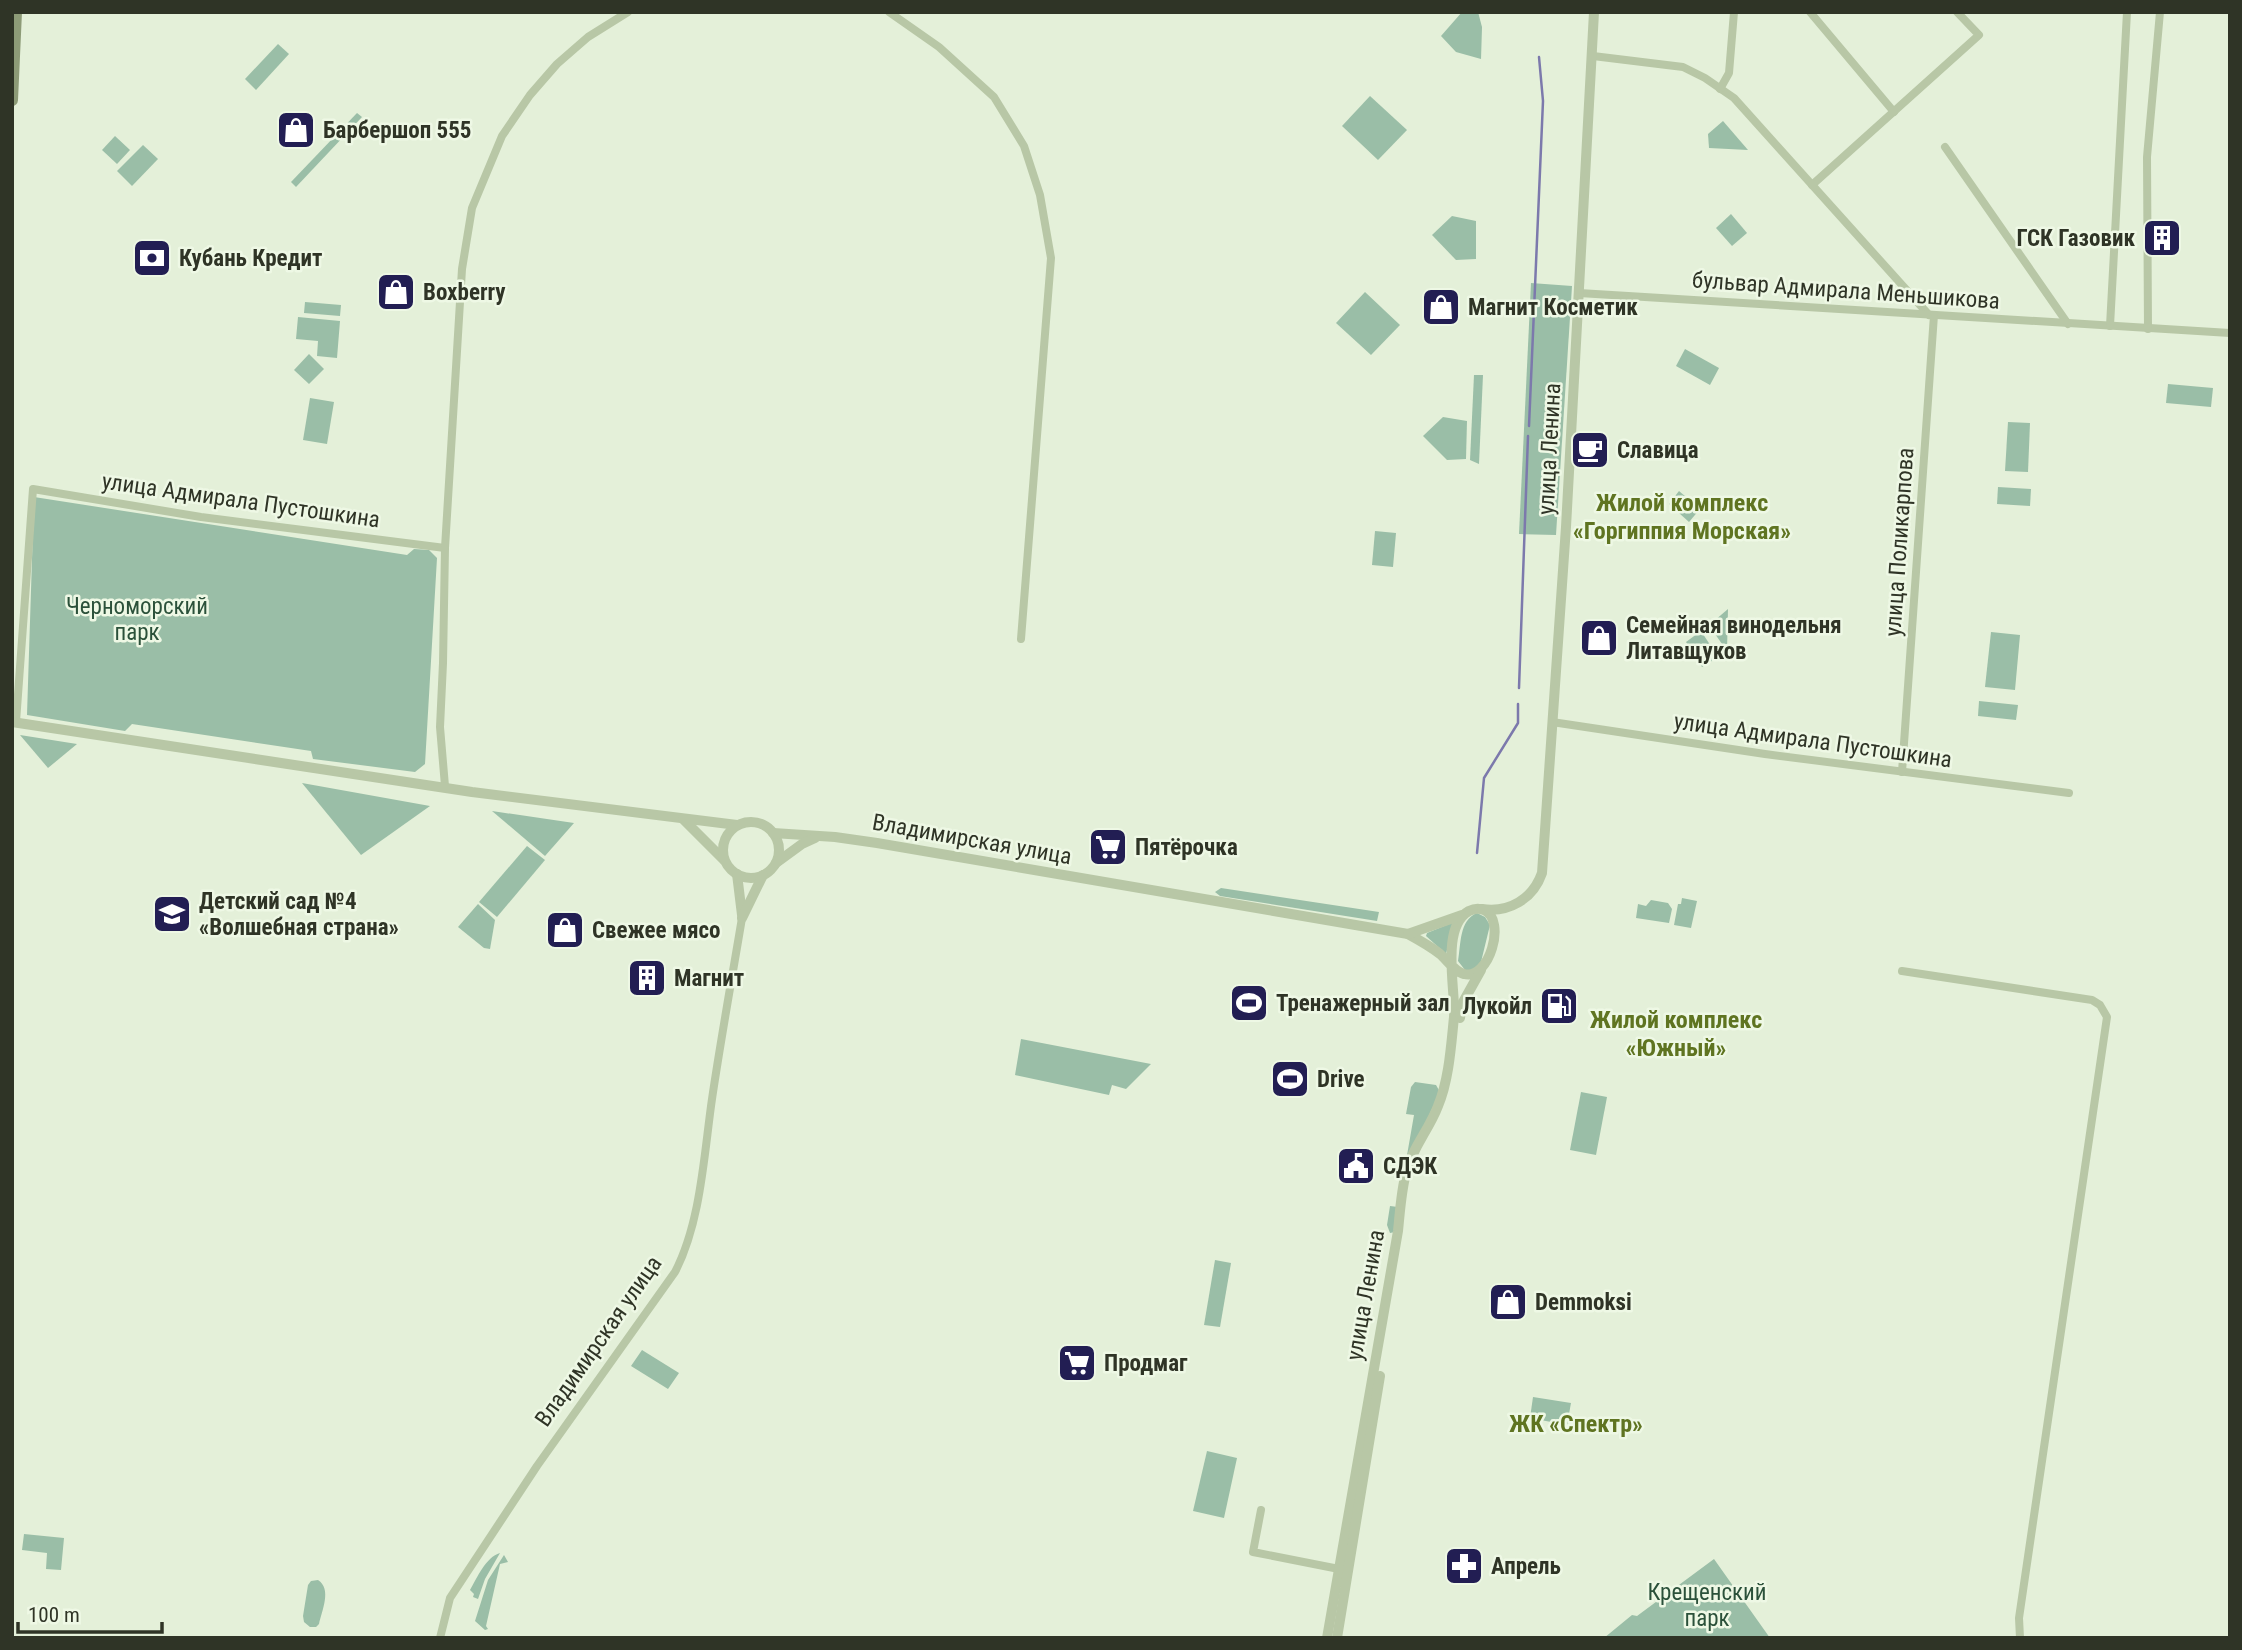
<svg xmlns="http://www.w3.org/2000/svg" width="2242" height="1650" font-family="'Roboto Condensed',sans-serif">
<rect width="100%" height="100%" fill="#e4f0d9"/>
<g fill="#9abea7">
<polygon points="1462,12 1478,12 1482,27 1481,59 1456,52 1441,36"/>
<polygon points="278,44 289,54 256,90 245,79"/>
<polygon points="1370,96 1407,130 1378,160 1342,126"/>
<polygon points="357,113 362,117 296,187 291,182"/>
<polygon points="1723,121 1748,150 1709,148 1708,134"/>
<polygon points="115,136 130,150 117,164 102,150"/>
<polygon points="143,145 158,159 132,186 117,171"/>
<polygon points="1731,214 1747,233 1732,246 1716,228"/>
<polygon points="1452,216 1476,221 1476,259 1456,260 1432,235"/>
<polygon points="1531,283 1572,286 1556,535 1519,534"/>
<polygon points="1365,292 1400,325 1371,355 1336,323"/>
<polygon points="305,302 341,305 340,316 304,313"/>
<polygon points="298,317 340,321 337,358 317,356 318,341 296,339"/>
<polygon points="1685,349 1719,368 1710,385 1676,366"/>
<polygon points="309,354 324,369 309,384 294,370"/>
<polygon points="1474,375 1483,375 1479,464 1470,460"/>
<polygon points="2168,384 2213,388 2211,407 2166,403"/>
<polygon points="310,398 334,402 327,444 303,440"/>
<polygon points="1443,417 1467,421 1466,459 1447,460 1423,436"/>
<polygon points="2008,422 2030,423 2028,472 2005,471"/>
<polygon points="1998,487 2031,489 2030,506 1997,504"/>
<polygon points="1679,491 1700,509 1689,522 1669,504"/>
<polygon points="34,497 407,555 414,549 429,550 437,558 425,764 415,772 313,759 311,751 132,724 125,731 27,715"/>
<polygon points="1375,531 1396,533 1393,567 1372,565"/>
<polygon points="1728,609 1727,651 1715,634 1714,621"/>
<polygon points="1701,631 1718,657 1702,667 1686,642"/>
<polygon points="1991,632 2020,635 2015,690 1985,687"/>
<polygon points="1979,701 2018,705 2016,720 1978,716"/>
<polygon points="20,735 77,744 48,768"/>
<polygon points="302,783 430,806 361,855"/>
<polygon points="492,811 574,823 545,856"/>
<polygon points="527,846 545,860 497,917 479,902"/>
<polygon points="1221,888 1379,912 1377,921 1220,896 1215,892"/>
<polygon points="1682,898 1697,901 1691,928 1674,925 1678,904 1681,904"/>
<polygon points="1651,900 1668,903 1672,909 1669,923 1636,918 1638,904 1646,906"/>
<polygon points="478,904 495,920 490,949 484,948 458,927"/>
<path d="M 1477,913 L 1485,917 L 1490,925 L 1481,962 L 1476,970 L 1465,970 L 1458,961 C 1461,945 1459,920 1477,913 Z"/>
<polygon points="1454,922 1446,954 1426,936 1427,933"/>
<polygon points="1021,1039 1151,1064 1126,1089 1112,1085 1109,1095 1015,1075"/>
<polygon points="1415,1082 1436,1085 1440,1092 1417,1141 1395,1232 1390,1233 1387,1225 1390,1206 1398,1207 1414,1115 1406,1114 1411,1087"/>
<polygon points="1581,1092 1607,1097 1596,1155 1570,1150"/>
<polygon points="1215,1260 1231,1263 1220,1327 1204,1325"/>
<polygon points="642,1350 679,1373 668,1389 631,1366"/>
<polygon points="1533,1397 1571,1403 1567,1425 1530,1418"/>
<polygon points="1207,1451 1237,1458 1224,1518 1193,1511"/>
<polygon points="24,1534 64,1538 61,1570 46,1569 47,1553 22,1550"/>
<path d="M 500,1553 L 485,1579 L 478,1599 L 473,1597 L 474,1594 L 470,1590 C 477,1578 486,1557 500,1553 Z"/>
<polygon points="504,1555 508,1562 500,1564 486,1626 488,1629 485,1630 475,1621 488,1580"/>
<polygon points="1714,1559 1770,1638 1604,1638 1632,1615 1637,1616"/>
<path d="M 318,1580 C 332,1589 322,1610 319,1624 L 316,1627 L 310,1627 L 304,1622 L 303,1616 L 308,1585 L 311,1581 Z"/>
</g>
<g fill="none" stroke-linecap="round" stroke-linejoin="round">
<g stroke="#7c79ac" stroke-width="2.5">
<polyline points="1529,426 1543,101 1539,57"/>
<polyline points="1519,688 1528,436"/>
<polyline points="1477,853 1484,778 1518,723 1518,704"/>
</g>
<g stroke="#b8c7a6" stroke-width="8">
<polyline points="889,12 939,47 994,97 1024,146 1040,195 1051,258 1021,639"/>
<polyline points="1810,12 1894,112"/>
<polyline points="1593,56 1683,67 1705,78 1734,98 1929,315"/>
<polyline points="1720,89 1729,73 1734,12"/>
<polyline points="1945,147 2068,324"/>
<polyline points="1812,185 1979,35 1957,12"/>
<polyline points="1579,293 2230,333"/>
<polyline points="2110,326 2127,12"/>
<polyline points="2148,329 2147,157 2160,12"/>
<polyline points="16,722 33,489 201,517 445,548"/>
<polyline points="1552,722 1765,754 2069,793"/>
<polyline points="1902,772 1934,315"/>
<polyline points="445,786 440,727 443,663 445,548 462,269 472,208 502,136 530,95 557,64 588,37 628,12"/>
<polyline points="1902,971 2092,1000 2100,1005 2107,1017 2019,1618 2020,1638"/>
<polyline points="1261,1510 1253,1552 1339,1569"/>
<path d="M 440,1638 L 450,1598 L 537,1466 L 675,1272 C 701,1222 704,1154 712,1099 C 721,1038 732,978 742,918"/>
</g>
<g stroke="#b8c7a6" stroke-width="10">
<polyline points="12,722 472,792 737,825"/>
<polyline points="683,819 724,860"/>
<circle cx="751" cy="850" r="28"/>
<path d="M 773,833 L 835,837 L 877,843 L 1408,934 C 1419,940 1430,946 1440,954 C 1447,960 1455,972 1464,974 C 1489,981 1507,920 1484,910 C 1479,908 1473,909 1469,911 C 1440,927 1456,990 1454,1017 C 1451,1046 1449,1080 1438,1106 C 1429,1130 1412,1148 1406,1173 C 1401,1192 1400,1212 1398,1231 L 1327,1638"/>
<polyline points="776,863 802,844 815,838"/>
<polyline points="737,874 742,915"/>
<path d="M 1482,909 C 1509,913 1533,899 1542,873 L 1566,527 L 1594,12"/>
<polyline points="742,918 763,875"/>
<polyline points="1408,934 1462,915"/>
<polyline points="1460,1018 1462,1004 1481,970"/>
<polyline points="1337,1638 1380,1376"/>
</g>
<polyline stroke="#8d9b77" stroke-width="12" points="12,100 16,12"/>
</g>
<defs>
<symbol id="shop-square" viewBox="-11 -11 22 22"><rect x="-9" y="-9" width="18" height="18" rx="4" fill="#221e53" stroke="#eef8e5"/><path d="M-5-2.5h2.3a2.7 3.5 0 0 1 5.4 0H5L5.5 6h-11ZM-1.5-2.5h3a1.5 2.3 0 0 0-3 0Z" fill="#fff"/></symbol>
<symbol id="building-square" viewBox="-11 -11 22 22"><rect x="-9" y="-9" width="18" height="18" rx="4" fill="#221e53" stroke="#eef8e5"/><path d="M-4-6H4V6H1V3H-1V6H-4ZM-2.5-4.3h1.7v1.8h-1.7ZM.8-4.3h1.7v1.8H.8ZM-2.5-1h1.7V.8h-1.7ZM.8-1h1.7V.8H.8Z" fill="#fff"/></symbol>
<symbol id="bank-square" viewBox="-11 -11 22 22"><rect x="-9" y="-9" width="18" height="18" rx="4" fill="#221e53" stroke="#eef8e5"/><path d="M-6-4H6V4H-6ZM0-2.3a2.3 2.3 0 1 0 0 4.6a2.3 2.3 0 1 0 0-4.6Z" fill="#fff"/></symbol>
<symbol id="cafe-square" viewBox="-11 -11 22 22"><rect x="-9" y="-9" width="18" height="18" rx="4" fill="#221e53" stroke="#eef8e5"/><path d="M-5.5-4.5H6V0H3Q3 3.5 0 3.5H-2.5Q-5.5 3.5-5.5 0ZM3-3.2v2h1.7v-2ZM-6 4.5H4V6H-6Z" fill="#fff"/></symbol>
<symbol id="supermarket-square" viewBox="-11 -11 22 22"><rect x="-9" y="-9" width="18" height="18" rx="4" fill="#221e53" stroke="#eef8e5"/><path d="M-6-5.5h2.5l.6 2H6L4.5 2H-2.5L-4.4-4H-6ZM-1.5 3.2a1.3 1.3 0 1 0 .1 0ZM3 3.2a1.3 1.3 0 1 0 .1 0Z" fill="#fff"/></symbol>
<symbol id="school-square" viewBox="-11 -11 22 22"><rect x="-9" y="-9" width="18" height="18" rx="4" fill="#221e53" stroke="#eef8e5"/><path d="M0-5L7-2L0 1L-7-2ZM-4 1L0 2.5L4 1V4Q0 6-4 4Z" fill="#fff"/></symbol>
<symbol id="stadium-square" viewBox="-11 -11 22 22"><rect x="-9" y="-9" width="18" height="18" rx="4" fill="#221e53" stroke="#eef8e5"/><path d="M0-5a6.5 5 0 1 0 0 10a6.5 5 0 1 0 0-10ZM-3.5-1.8h7v3.6h-7Z" fill="#fff"/></symbol>
<symbol id="fuel-square" viewBox="-11 -11 22 22"><rect x="-9" y="-9" width="18" height="18" rx="4" fill="#221e53" stroke="#eef8e5"/><path d="M-5.5-6h7V0h2V4h1.3V-2.5L3-4.5l.8-.8L6-3V5H2.5V1h-1V6h-7ZM-4.2-4.7v3.2H.2V-4.7Z" fill="#fff"/></symbol>
<symbol id="civic-square" viewBox="-11 -11 22 22"><rect x="-9" y="-9" width="18" height="18" rx="4" fill="#221e53" stroke="#eef8e5"/><path d="M-.6-6.5H3V-4.5H.6V-3L4-1V1h2V6H-6V1h2V-1L-.6-3ZM-1.2 2.5V6h2.4V2.5Z" fill="#fff"/></symbol>
<symbol id="pharmacy-square" viewBox="-11 -11 22 22"><rect x="-9" y="-9" width="18" height="18" rx="4" fill="#221e53" stroke="#eef8e5"/><path d="M-2-6h4v4h4v4h-4v4h-4v-4h-4v-4h4Z" fill="#fff"/></symbol>
</defs>
<g fill-rule="evenodd">
<use href="#shop-square" x="274" y="108" width="44" height="44"/>
<use href="#building-square" x="2140" y="216" width="44" height="44"/>
<use href="#bank-square" x="130" y="236" width="44" height="44"/>
<use href="#shop-square" x="374" y="270" width="44" height="44"/>
<use href="#shop-square" x="1419" y="285" width="44" height="44"/>
<use href="#cafe-square" x="1568" y="428" width="44" height="44"/>
<use href="#shop-square" x="1577" y="616" width="44" height="44"/>
<use href="#supermarket-square" x="1086" y="825" width="44" height="44"/>
<use href="#school-square" x="150" y="892" width="44" height="44"/>
<use href="#shop-square" x="543" y="908" width="44" height="44"/>
<use href="#building-square" x="625" y="956" width="44" height="44"/>
<use href="#stadium-square" x="1227" y="981" width="44" height="44"/>
<use href="#fuel-square" x="1537" y="984" width="44" height="44"/>
<use href="#stadium-square" x="1268" y="1057" width="44" height="44"/>
<use href="#civic-square" x="1334" y="1144" width="44" height="44"/>
<use href="#shop-square" x="1486" y="1280" width="44" height="44"/>
<use href="#supermarket-square" x="1055" y="1341" width="44" height="44"/>
<use href="#pharmacy-square" x="1442" y="1544" width="44" height="44"/>
</g>
<g text-anchor="middle" stroke-width="5" stroke-linejoin="round" paint-order="stroke">
<g font-size="23" font-weight="bold" fill="#2f3426" stroke="#eef8e5" text-anchor="start">
<text x="323" y="138">Барбершоп 555</text>
<text x="2135" y="246" text-anchor="end">ГСК Газовик</text>
<text x="179" y="266">Кубань Кредит</text>
<text x="423" y="300">Boxberry</text>
<text x="1468" y="315">Магнит Косметик</text>
<text x="1617" y="458">Славица</text>
<text x="1626" y="633">Семейная винодельня<tspan x="1626" dy="26">Литавщуков</tspan></text>
<text x="1135" y="855">Пятёрочка</text>
<text x="199" y="909">Детский сад №4<tspan x="199" dy="26">«Волшебная страна»</tspan></text>
<text x="592" y="938">Свежее мясо</text>
<text x="674" y="986">Магнит</text>
<text x="1276" y="1011">Тренажерный зал</text>
<text x="1532" y="1014" text-anchor="end">Лукойл</text>
<text x="1317" y="1087">Drive</text>
<text x="1383" y="1174">СДЭК</text>
<text x="1535" y="1310">Demmoksi</text>
<text x="1104" y="1371">Продмаг</text>
<text x="1491" y="1574">Апрель</text>
</g>
<g font-size="23" fill="#2f3426" stroke="#eef8e5">
<text transform="translate(1846 290) rotate(4)" y="8">бульвар Адмирала Меньшикова</text>
<text transform="translate(1549 449) rotate(-87)" y="8">улица Ленина</text>
<text transform="translate(241 500) rotate(8)" y="8">улица Адмирала Пустошкина</text>
<text transform="translate(1899 542) rotate(-86)" y="8">улица Поликарпова</text>
<text transform="translate(1813 740) rotate(8)" y="8">улица Адмирала Пустошкина</text>
<text transform="translate(972 839) rotate(10)" y="8">Владимирская улица</text>
<text transform="translate(1365 1295) rotate(-80)" y="8">улица Ленина</text>
<text transform="translate(598 1341) rotate(-55)" y="8">Владимирская улица</text>
</g>
<g font-size="23" fill="#2b513a" stroke="#eef8e5">
<text x="137" y="614">Черноморский<tspan x="137" dy="26">парк</tspan></text>
<text x="1707" y="1600">Крещенский<tspan x="1707" dy="26">парк</tspan></text>
</g>
<g font-size="24" font-weight="bold" fill="#5f7421" stroke="#eef8e5">
<text x="1682" y="511">Жилой комплекс<tspan x="1682" dy="28">«Горгиппия Морская»</tspan></text>
<text x="1676" y="1028">Жилой комплекс<tspan x="1676" dy="28">«Южный»</tspan></text>
<text x="1576" y="1432">ЖК «Спектр»</text>
</g>
</g>
<rect width="2242" height="1650" fill="none" stroke="#2f3426" stroke-width="28"/>
<path d="M18 1622v10h144v-10" fill="none" stroke="#2f3426" stroke-width="3.5"/>
<text x="28" y="1622" font-size="21" fill="#2f3426" stroke="#eef8e5" stroke-width="5" paint-order="stroke">100 m</text>
</svg>
